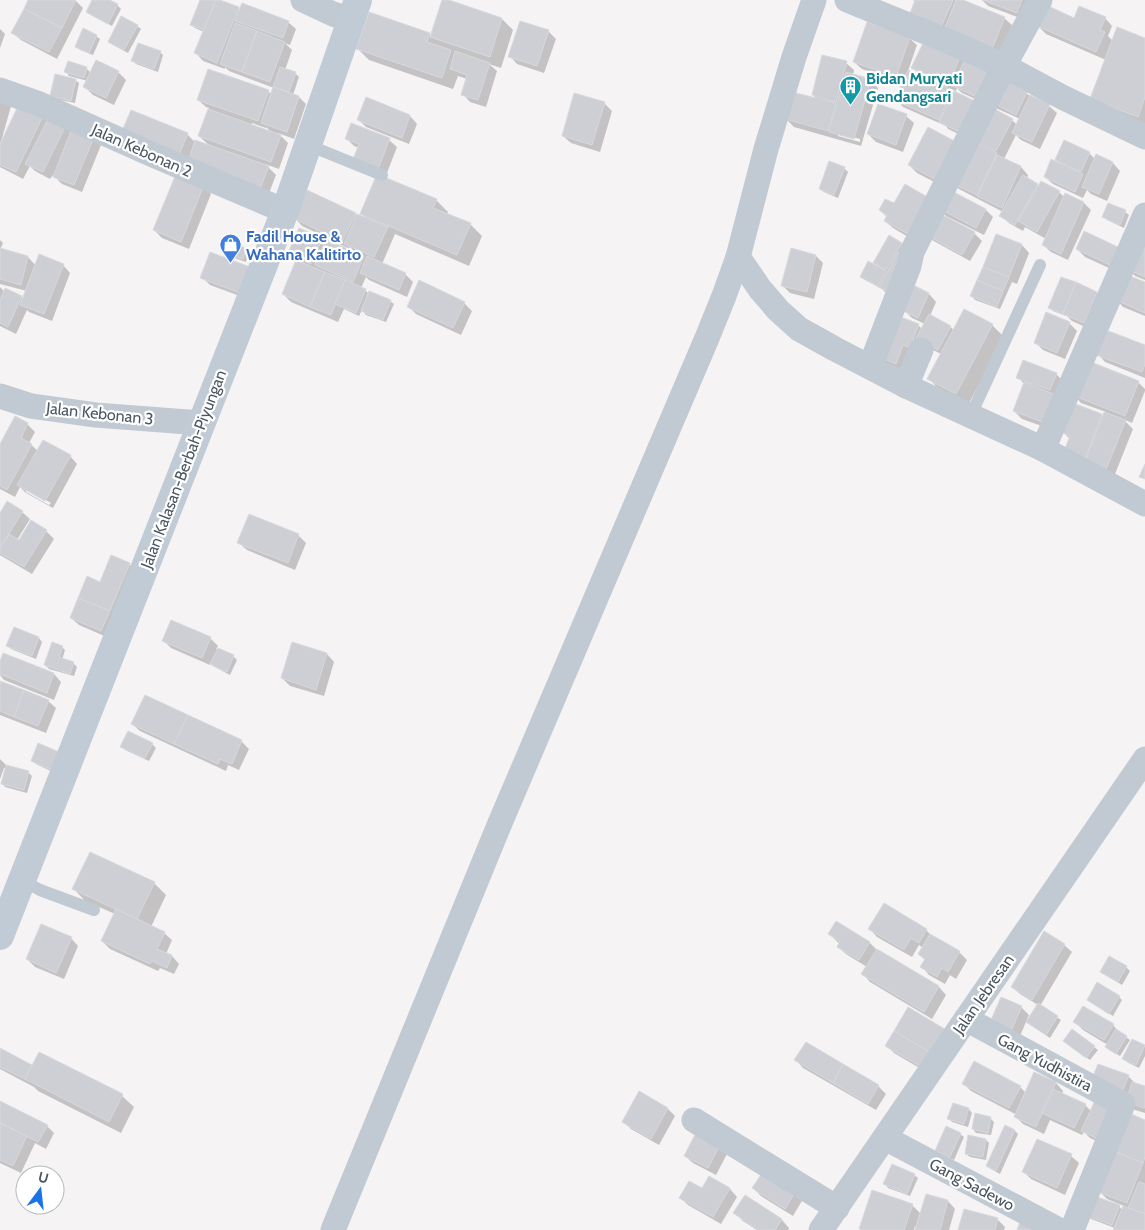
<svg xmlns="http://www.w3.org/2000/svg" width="1145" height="1230" font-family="Cabin,sans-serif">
<rect width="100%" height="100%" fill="#f5f3f3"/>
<g fill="#0003" fill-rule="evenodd">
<polygon points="30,0 75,0 83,8 57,59 21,40 13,33"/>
<polygon points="93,0 107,0 117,5 121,9 112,26 91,15 87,12"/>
<path d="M 202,0 L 217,0 L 238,8 L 240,10 L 288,22 L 296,29 L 290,45 L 285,43 L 292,50 L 285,70 L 295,73 L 299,77 L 293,95 L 299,97 L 306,104 L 294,139 L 278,133 L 288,143 L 279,169 L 265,164 L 276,175 L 266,201 L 131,139 L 187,134 L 196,143 L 210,146 L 199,136 L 209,108 L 206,107 L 198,100 L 268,91 L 272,95 L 274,88 L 229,71 L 225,67 L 225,69 L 203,61 L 196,53 L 204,32 L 195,28 L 192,25 ZM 252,123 L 266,128 L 266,127 L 272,133 L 251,126 Z"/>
<polygon points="444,0 502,19 513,30 501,68 489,64 497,71 486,107 470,102 463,94 467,79 458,76 453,89 369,60 357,48 429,34 432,37"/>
<polygon points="913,0 963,0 1004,18 1012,25 998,61 951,42"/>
<polygon points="982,0 1033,0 1025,20 988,6"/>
<polygon points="1105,18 1112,26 1108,36 1113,41 1145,39 1145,126 1103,110 1106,60 1046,34 1038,26 1074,19"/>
<polygon points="137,26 141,29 128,53 113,45 109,41"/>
<polygon points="0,29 5,34 0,48"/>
<polygon points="548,31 556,39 544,73 517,64 510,56"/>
<polygon points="96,36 100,39 93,55 80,50 77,46"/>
<path d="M 909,38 L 917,45 L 908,71 L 922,77 L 913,68 L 925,41 L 1026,93 L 1030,96 L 1049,106 L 1057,113 L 1040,149 L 1021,140 L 1016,135 L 1004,159 L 1021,167 L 1028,175 L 1027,179 L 1039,187 L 1059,192 L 1065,198 L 1084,203 L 1091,210 L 1068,260 L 1051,252 L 1043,245 L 1046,239 L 1025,227 L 1023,231 L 1009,223 L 1001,216 L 1003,212 L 959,189 L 950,180 L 946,188 L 917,173 L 909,165 L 957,144 L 971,140 L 948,129 L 946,126 L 903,107 L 896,99 L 903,84 L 862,69 L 854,62 ZM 948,88 L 956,91 L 957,88 L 962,93 L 989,105 L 991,102 L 998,109 L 1020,119 L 1017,125 L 1012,120 L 954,94 ZM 976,141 L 982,147 L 975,144 Z"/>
<polygon points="160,52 163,55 158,72 136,64 133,61"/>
<path d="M 846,63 L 854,70 L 853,75 L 870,80 L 878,88 L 861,146 L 794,127 L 786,119 L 818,100 L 813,95 ZM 838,133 L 860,139 L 860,142 L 838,136 Z"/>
<polygon points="86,68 91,73 118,72 126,80 114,105 93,95 85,87 88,81 69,76 66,72"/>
<polygon points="75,80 79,83 75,103 55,99 51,96"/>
<polygon points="0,98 11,106 1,142 3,142 21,104 93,138 101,145 82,192 62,184 53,175 50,179 35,171 30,166 23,179 0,167 0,147 2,143 0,142"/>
<polygon points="367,99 410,116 417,124 409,144 366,127 359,120"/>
<polygon points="604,103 612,111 600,152 571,143 563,136"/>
<polygon points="879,105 906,116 914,123 903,152 876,142 868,134"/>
<polygon points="346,138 389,140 397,147 385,178 436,200 448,212 447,215 470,224 482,236 469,266 395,234 382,264 405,274 413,282 407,297 369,280 366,277 361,288 365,290 369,294 390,301 394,304 386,322 366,315 362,310 359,316 344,309 338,322 291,302 283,294 297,261 289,253 322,239 326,243 347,250 348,248 302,226 295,218 355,214 358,216 367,219 361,213 377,176 359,148 354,146"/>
<polygon points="1089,153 1095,159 1096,156 1113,163 1120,171 1107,201 1091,194 1087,190 1083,198 1053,184 1045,177 1062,166 1057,160"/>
<polygon points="844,168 848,172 838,198 824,192 820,189"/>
<polygon points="203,186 211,194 189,249 162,238 154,230"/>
<polygon points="947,189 986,210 993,217 984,235 946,216 937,207"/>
<polygon points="1109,204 1125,212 1129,215 1124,228 1107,220 1104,217"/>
<polygon points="894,205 915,241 893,228 885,221 887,217 880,210"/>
<polygon points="924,233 974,233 982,241 970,261 932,240"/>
<polygon points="997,235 1022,245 1029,253 1017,284 1012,282 1000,309 975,300 972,296"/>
<polygon points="1145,238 1145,280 1135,276 1128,268"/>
<polygon points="0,240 3,243 0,250 28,257 36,266 63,265 70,273 52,321 29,312 27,310 16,334 0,326 0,287 5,292 21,297 24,299 27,291 0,284"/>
<polygon points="228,244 246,249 249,253 246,262 229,256 226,253"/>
<polygon points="901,244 904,247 908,284 929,294 936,302 930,316 950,327 954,330 964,311 992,325 1004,337 968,405 940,390 928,378 941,354 925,346 903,371 886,364 878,356 918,325 922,329 925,324 912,318 882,289 865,280 861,276 881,269 875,263"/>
<polygon points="1077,249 1127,257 1120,273 1085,257"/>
<polygon points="816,256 823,263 814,299 790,293 782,285"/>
<polygon points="249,268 248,299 210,285 202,277"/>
<polygon points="1062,278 1097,293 1104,301 1092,330 1072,321 1066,315 1066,316 1053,311 1050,308"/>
<polygon points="1145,284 1145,316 1123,307 1116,299"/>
<polygon points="464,303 472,311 461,335 416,314 408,306"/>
<polygon points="1069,323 1077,331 1065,359 1043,350 1035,342"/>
<polygon points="1145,347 1145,378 1105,362 1098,354"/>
<polygon points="1056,374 1064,382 1053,430 1022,419 1014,411 1024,384 1018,377"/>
<polygon points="1138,382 1145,389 1145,391 1132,423 1123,419 1133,429 1113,479 1093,472 1070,439 1063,432 1102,415 1104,417 1106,412 1081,403 1074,395"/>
<path d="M 27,424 L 35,432 L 29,443 L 38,451 L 70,456 L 77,464 L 53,508 L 26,493 L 20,487 L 15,497 L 0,489 L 0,447 ZM 26,489 L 51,503 L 49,505 L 26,492 Z"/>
<polygon points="22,512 30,519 17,540 19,542 46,531 54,539 32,574 0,555 0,515"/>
<polygon points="298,535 306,543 295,570 247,550 239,543"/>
<polygon points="129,564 137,572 109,638 79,625 71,618 101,583"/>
<polygon points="14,629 39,638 42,642 36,659 11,649 8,646"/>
<polygon points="210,638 218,646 216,649 234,657 237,660 230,675 215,667 210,663 210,665 171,648 164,641"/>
<polygon points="293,643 327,654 334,662 324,696 290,686 282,678"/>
<polygon points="62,647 65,650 62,660 73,663 77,667 74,676 49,669 45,665"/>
<polygon points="4,654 54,674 61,682 54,700 4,680 0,675 0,664"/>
<polygon points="0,682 48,701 56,708 46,733 0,715"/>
<polygon points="132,724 241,741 249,749 239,770 228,765 226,771 140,731"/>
<polygon points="152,744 156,748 149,761 125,750 122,746"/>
<polygon points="62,757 55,773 36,764 32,761"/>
<polygon points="0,759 6,765 5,766 28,772 32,776 27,793 5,787 2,783 6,768 4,768 0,779"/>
<polygon points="154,883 166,895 151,927 164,933 172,940 166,954 172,956 179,964 174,974 160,968 158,971 110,949 102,941 115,914 85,901 74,889"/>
<polygon points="836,922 870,943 877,950 939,987 946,995 932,1019 870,982 863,974 867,967 846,954 838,947 840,944 829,934"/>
<polygon points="870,929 926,930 934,938 959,952 967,960 956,979 950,975 945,984 929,975 922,967 926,961 919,954 923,948 919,945 912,957 877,937"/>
<polygon points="71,938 78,946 64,979 35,967 27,959"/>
<polygon points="1064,945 1072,952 1040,1006 1061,1020 1050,1038 1027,1022 1038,1005 1020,994 1012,987"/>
<polygon points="1126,967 1130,971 1122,985 1105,975 1101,972"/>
<polygon points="1119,997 1122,1000 1113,1016 1092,1003 1088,1000"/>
<polygon points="1021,1007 1029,1015 1017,1043 990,1026"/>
<polygon points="909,1009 933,1076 894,1053 887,1046"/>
<polygon points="1075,1022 1113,1025 1120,1033 1130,1040 1120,1056 1110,1050 1108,1045 1083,1030"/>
<polygon points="1132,1041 1145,1047 1145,1056 1139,1068 1127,1062 1124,1059"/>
<polygon points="1068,1044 1094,1047 1098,1050 1090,1060"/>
<polygon points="0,1050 33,1066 122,1096 134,1107 121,1133 38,1091 34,1087 0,1069"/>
<polygon points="796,1060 878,1086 886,1094 876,1110 803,1068"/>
<polygon points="1035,1073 1056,1083 1063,1091 1062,1094 1085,1105 1091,1111 1111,1148 1090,1138 1084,1132 1082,1135 1050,1120 1044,1134 1023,1124 1016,1117 1017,1115 971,1091 963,1083 1020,1087 1026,1093"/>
<polygon points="1128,1076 1136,1084 1145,1087 1145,1113 1135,1110 1127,1102 1100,1088"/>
<polygon points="640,1093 668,1109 675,1116 659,1145 631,1129 623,1121"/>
<polygon points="0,1102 47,1126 54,1133 46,1149 35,1143 21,1173 0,1163"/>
<polygon points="953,1104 969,1109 972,1113 968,1127 952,1122 949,1118"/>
<polygon points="990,1118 994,1122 991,1135 976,1133 973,1129"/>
<polygon points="1145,1121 1145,1230 1114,1230 1115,1228 1091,1219 1088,1215 1119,1206 1122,1210 1124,1206 1107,1199 1099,1191"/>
<polygon points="1006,1126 1015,1131 1018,1134 1000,1174 991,1169 987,1166"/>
<polygon points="960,1134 964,1137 954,1160 940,1154 937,1151"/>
<polygon points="986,1140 989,1143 986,1160 970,1157 966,1154"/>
<polygon points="1038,1140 1071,1156 1079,1163 1065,1195 1031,1179 1024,1172"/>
<polygon points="720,1144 728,1152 716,1175 693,1163 685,1156"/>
<polygon points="764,1172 803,1199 793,1216 761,1196 753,1188"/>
<polygon points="914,1175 918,1178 910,1196 888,1188 885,1184"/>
<polygon points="709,1177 730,1189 737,1197 721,1224 688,1205 681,1198 703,1190"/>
<polygon points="927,1195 948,1201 955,1209 949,1230 916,1230 917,1227 915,1226 914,1230 862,1230 861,1228 912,1205 921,1214"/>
<polygon points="746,1197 782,1220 789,1228 788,1230 757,1230 743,1221 735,1213"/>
<polygon points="997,1219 1005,1227 1004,1230 959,1230"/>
</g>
<g fill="#cdcfd5" stroke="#d7d9de">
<polygon points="28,0 76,0 62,28 24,9"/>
<polygon points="92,0 110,0 118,4 108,24 86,12"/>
<polygon points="200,0 216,0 204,30 190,25"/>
<polygon points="216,0 220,0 239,7 217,63 194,53"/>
<polygon points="442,0 449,0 502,18 490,57 430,37"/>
<polygon points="914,0 953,0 938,34 907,21 915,0"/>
<polygon points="956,0 963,0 1005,17 990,54 942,35"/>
<polygon points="983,0 1022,0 1017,13"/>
<polygon points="242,3 289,21 283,38 235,21"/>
<polygon points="1046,5 1074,18 1079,6 1106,17 1100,30 1105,32 1096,52 1037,26"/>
<polygon points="24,9 62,28 49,52 11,33"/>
<polygon points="369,12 430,33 427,42 451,50 442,78 356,49"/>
<polygon points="121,16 138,25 124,50 108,42"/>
<polygon points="520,21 549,30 537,66 508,57"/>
<polygon points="867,22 910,37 896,77 853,62"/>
<polygon points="235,23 257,31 242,72 220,64"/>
<polygon points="1117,27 1145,38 1145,97 1138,117 1090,99"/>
<polygon points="83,28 97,35 89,53 75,47"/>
<polygon points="257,31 285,42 270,82 242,72"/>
<polygon points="925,39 961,55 948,85 911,68"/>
<polygon points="138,43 161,51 154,69 131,61"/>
<polygon points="455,51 490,63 478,100 461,95 467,75 450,69"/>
<polygon points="822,55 847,61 836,102 812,95"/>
<polygon points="965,59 994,72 981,99 953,86"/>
<polygon points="96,60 119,71 106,98 83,87"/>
<polygon points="68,61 87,67 84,78 64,72"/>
<polygon points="280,67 296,72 289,92 273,87"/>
<polygon points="208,69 269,90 258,121 197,100"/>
<polygon points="908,70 952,90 939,120 894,100"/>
<polygon points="846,72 871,79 854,139 829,132"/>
<polygon points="55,74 76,79 71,101 50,96"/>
<polygon points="1000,78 1027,92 1016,115 989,101"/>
<polygon points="273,87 299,96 287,132 261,123"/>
<polygon points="954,91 983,105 968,136 939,122"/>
<polygon points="792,92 836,103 828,131 785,119"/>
<polygon points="574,93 605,102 592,145 562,136"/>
<polygon points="1030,95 1050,104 1032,142 1012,133"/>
<polygon points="366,97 410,115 402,138 357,120"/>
<polygon points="20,102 44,114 16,172 0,165 0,144"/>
<polygon points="878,104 907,114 896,145 867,134"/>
<polygon points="989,106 1013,119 996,151 972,139"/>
<polygon points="208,109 281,135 271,162 198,136"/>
<polygon points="131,110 188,133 179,155 122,131"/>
<polygon points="49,117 66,125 43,172 25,164"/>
<polygon points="351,123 390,138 377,172 352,162 359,144 345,139"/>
<polygon points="928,127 958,143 938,181 908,165"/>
<polygon points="72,128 94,137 74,185 53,177"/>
<polygon points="195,140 269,166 258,194 186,168"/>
<polygon points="970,140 997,153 977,195 949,182"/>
<polygon points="1064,140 1090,152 1081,172 1055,160"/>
<polygon points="1096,154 1113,162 1099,194 1082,187"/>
<polygon points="997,155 1021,166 1002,208 977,196"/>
<polygon points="1051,159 1083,174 1075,192 1044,177"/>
<polygon points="829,161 845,167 834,195 819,189"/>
<polygon points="176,174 204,185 181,242 153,230"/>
<polygon points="377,174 437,199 433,208 471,223 457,255 360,214"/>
<polygon points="1023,175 1038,184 1015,225 999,216"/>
<polygon points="1041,181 1060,191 1037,232 1018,221"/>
<polygon points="905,184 929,198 908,234 884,221 887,215 879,210 885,199 894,203"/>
<polygon points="946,188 986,209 976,228 936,207"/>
<polygon points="307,190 356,213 342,242 293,218"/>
<polygon points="1065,193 1084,202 1061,254 1042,245"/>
<polygon points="1108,203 1126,210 1120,225 1102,217"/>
<polygon points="935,211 975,232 962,255 923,233"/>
<polygon points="357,214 388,227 374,257 344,244"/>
<polygon points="299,228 323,238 311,264 288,253"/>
<polygon points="1084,231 1120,248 1112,266 1076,249"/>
<polygon points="996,234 1022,244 1009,277 983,267"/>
<polygon points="889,235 902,243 886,270 873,263"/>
<polygon points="1145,237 1145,277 1126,269"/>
<polygon points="326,239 364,256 353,282 315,265"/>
<polygon points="227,242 246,248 243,259 224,253"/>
<polygon points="0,248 28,256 21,285 0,279"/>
<polygon points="791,248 816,255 807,292 781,286"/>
<polygon points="210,252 250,267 240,293 200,278"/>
<polygon points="898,252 909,258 896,296 879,287"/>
<polygon points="39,254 64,264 44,314 20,305"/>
<polygon points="367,256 406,273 399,290 360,273"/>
<polygon points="296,260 325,272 310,307 282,294"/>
<polygon points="868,261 886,271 878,286 860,277"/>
<polygon points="983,267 1009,277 1003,291 977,280"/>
<polygon points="325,272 345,280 331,315 310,307"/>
<polygon points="1125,274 1145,282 1145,313 1114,299"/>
<polygon points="1061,277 1076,282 1063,314 1048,308"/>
<polygon points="345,280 366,289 356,313 335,304"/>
<polygon points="419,280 465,302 453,328 407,307"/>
<polygon points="977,280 1003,291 997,307 970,296"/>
<polygon points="907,282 929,293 918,318 903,311"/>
<polygon points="1076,282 1097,292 1084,323 1063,314"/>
<polygon points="5,288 22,296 8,327 0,323 0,300"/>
<polygon points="369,291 391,300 383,320 361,311"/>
<polygon points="964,309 993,324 956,394 927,379"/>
<polygon points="1046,312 1070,322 1057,353 1034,343"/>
<polygon points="893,314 919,324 910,348 903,345 896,364 877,356"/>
<polygon points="929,314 951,326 938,350 916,338"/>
<polygon points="1106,330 1145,345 1145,364 1142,372 1096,355"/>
<polygon points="1023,360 1057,373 1050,390 1016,378"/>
<polygon points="1086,360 1139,381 1125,416 1072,395"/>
<polygon points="1024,382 1056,395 1045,423 1013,411"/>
<polygon points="1073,403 1102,414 1085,459 1064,451 1070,436 1061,432"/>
<polygon points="1104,412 1126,420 1105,472 1084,464"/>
<polygon points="15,416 28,423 21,438 32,444 7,490 0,486 0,444"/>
<polygon points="43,440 71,455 45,501 17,485"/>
<polygon points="1145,464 1145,479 1139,477"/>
<polygon points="7,501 23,511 0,548 0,513"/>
<polygon points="249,514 299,534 288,563 237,543"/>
<polygon points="31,520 47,530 24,567 0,553 0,548 9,534 19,540"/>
<polygon points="111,555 130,563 110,611 78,598 87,576 100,582"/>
<polygon points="78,598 110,611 101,631 70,618"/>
<polygon points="171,620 211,637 202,658 162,641"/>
<polygon points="14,627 39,637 32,656 6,646"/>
<polygon points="52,642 63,646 59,657 74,662 70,674 44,665"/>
<polygon points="292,642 327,653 316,690 281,678"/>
<polygon points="218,648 234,655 227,672 210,664"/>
<polygon points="3,653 54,673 47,693 0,674 0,661"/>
<polygon points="0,681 24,690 14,717 0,711"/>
<polygon points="24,690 49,700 38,726 14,717"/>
<polygon points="145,695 188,715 174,744 131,724"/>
<polygon points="188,715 242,740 232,764 220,759 218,764 174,744"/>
<polygon points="128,731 153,743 145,758 120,747"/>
<polygon points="38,743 59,752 52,770 31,761"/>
<polygon points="6,765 29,771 24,790 1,784"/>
<polygon points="90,852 155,882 137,919 72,889"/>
<polygon points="884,903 927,929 919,943 911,938 904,950 868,929"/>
<polygon points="116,909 165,932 157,949 172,955 167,968 152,961 150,964 101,941"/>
<polygon points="836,921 870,942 859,960 837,947 840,941 828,934"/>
<polygon points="41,924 72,937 56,973 26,959"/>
<polygon points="1044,931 1065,944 1032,1000 1011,987"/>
<polygon points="930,934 960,951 948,972 942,968 937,977 920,967 925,959 918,954"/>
<polygon points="877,949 939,986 924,1012 861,974"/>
<polygon points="1109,956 1127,966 1118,982 1100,972"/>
<polygon points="1097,982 1120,996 1109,1014 1087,1000"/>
<polygon points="1001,997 1022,1006 1009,1036 988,1027"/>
<polygon points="1038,1003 1058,1016 1046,1035 1026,1022"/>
<polygon points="1083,1006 1114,1024 1104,1040 1073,1022"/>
<polygon points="908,1007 948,1031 934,1055 894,1031"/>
<polygon points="1072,1029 1095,1046 1086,1058 1063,1041"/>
<polygon points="1116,1029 1127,1036 1116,1054 1105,1047"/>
<polygon points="894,1031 934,1055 925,1069 885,1046"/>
<polygon points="1132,1039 1145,1045 1136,1065 1122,1059"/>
<polygon points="806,1042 843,1064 833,1083 794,1060"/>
<polygon points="0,1048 32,1065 25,1079 0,1067"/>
<polygon points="39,1052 123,1094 109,1122 25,1079"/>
<polygon points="974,1061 1021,1086 1009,1108 962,1084"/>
<polygon points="843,1064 879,1085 868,1104 833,1083"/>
<polygon points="1098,1064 1129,1075 1122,1092 1091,1081"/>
<polygon points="1034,1072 1056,1082 1036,1127 1014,1117"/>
<polygon points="1132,1082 1145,1086 1145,1108 1126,1102"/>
<polygon points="1053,1089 1086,1104 1074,1128 1042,1113"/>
<polygon points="639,1091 668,1108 651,1139 622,1122"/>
<polygon points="1097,1096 1119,1106 1103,1141 1081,1131"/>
<polygon points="0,1101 48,1125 38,1142 0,1123"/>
<polygon points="953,1103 969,1108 964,1124 947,1119"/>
<polygon points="975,1113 991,1117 988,1133 972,1129"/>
<polygon points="1129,1113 1145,1120 1145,1157 1143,1163 1114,1151"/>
<polygon points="0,1123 27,1136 13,1166 0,1160"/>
<polygon points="1005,1125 1015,1130 996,1171 986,1166"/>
<polygon points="946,1126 961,1133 950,1157 935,1151"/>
<polygon points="697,1131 721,1143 708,1168 684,1156"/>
<polygon points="968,1135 986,1139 983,1157 965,1154"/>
<polygon points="1037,1139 1072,1154 1057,1188 1022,1172"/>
<polygon points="1114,1151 1143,1163 1127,1203 1098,1192"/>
<polygon points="892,1164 915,1174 907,1194 883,1184"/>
<polygon points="764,1170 796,1191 785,1209 752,1188"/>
<polygon points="709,1176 730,1188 713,1217 679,1198 689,1181 702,1188"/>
<polygon points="1139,1182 1145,1184 1145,1214 1128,1208"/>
<polygon points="872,1190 913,1204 904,1230 864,1230 859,1229"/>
<polygon points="926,1194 948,1200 940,1230 915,1230"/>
<polygon points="745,1195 782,1219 775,1230 759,1230 733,1213"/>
<polygon points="1094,1196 1120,1205 1112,1225 1086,1216"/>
<polygon points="1123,1206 1145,1214 1145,1230 1113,1230"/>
<polygon points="964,1209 998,1218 995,1230 958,1230"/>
<polygon points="1020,1222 1043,1230 1017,1230"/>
</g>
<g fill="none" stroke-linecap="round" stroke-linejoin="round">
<g stroke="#c1cad2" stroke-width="12">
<polyline points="308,145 382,175"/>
<polyline points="971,415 1040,265"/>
<polyline points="22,880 40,890 94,910"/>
</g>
<g stroke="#c1cad2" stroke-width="25">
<polyline points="303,0 333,14 352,20"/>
<polyline points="847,0 955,44 1004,66 912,252 909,266 875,354 872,368"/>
<polyline points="1040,0 1004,66 1062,97 1145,137"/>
<polyline points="0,90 37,103 151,154 285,211"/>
<polyline points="738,257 760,289 778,310 799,329 835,349 906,386 1043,449 1145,504"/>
<polyline points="906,386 921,350"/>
<polyline points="0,396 31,406 96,415 201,423"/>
<polyline points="1043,449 1145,215"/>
<polyline points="966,1019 1123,1104 1072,1230"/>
<polyline points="694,1120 837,1208"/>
<polyline points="885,1138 1059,1230"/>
<polyline points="333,1230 500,823 707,338 724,296 738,257 766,149 794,57 814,0"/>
<polyline points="821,1230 1145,759"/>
</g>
<polyline stroke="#c1cbd6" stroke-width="28" points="0,936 285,211 358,0"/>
</g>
<defs>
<symbol id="building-pin" viewBox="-11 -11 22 30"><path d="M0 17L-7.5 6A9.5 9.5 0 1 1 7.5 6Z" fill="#0f9aa8" stroke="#fff"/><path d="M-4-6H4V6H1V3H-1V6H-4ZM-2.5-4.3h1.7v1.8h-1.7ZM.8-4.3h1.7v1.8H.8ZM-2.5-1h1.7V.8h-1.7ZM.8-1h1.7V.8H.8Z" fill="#fff"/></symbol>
<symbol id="shop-pin" viewBox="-11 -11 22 30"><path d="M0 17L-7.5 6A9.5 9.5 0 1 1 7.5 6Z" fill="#3f7fe0" stroke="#fff"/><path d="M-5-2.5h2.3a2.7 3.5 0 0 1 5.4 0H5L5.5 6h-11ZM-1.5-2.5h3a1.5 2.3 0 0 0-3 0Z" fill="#fff"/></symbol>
</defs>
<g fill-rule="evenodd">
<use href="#building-pin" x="838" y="74" width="25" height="34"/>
<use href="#shop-pin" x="218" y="232" width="25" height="34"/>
</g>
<g text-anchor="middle" stroke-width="4.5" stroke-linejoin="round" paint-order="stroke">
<g font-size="16" font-weight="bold" fill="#0d838f" stroke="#fff" text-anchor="start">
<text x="866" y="84">Bidan Muryati<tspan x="866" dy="18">Gendangsari</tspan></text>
</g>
<g font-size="16" fill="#4a5661" stroke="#fff">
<text transform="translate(142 150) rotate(24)" y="6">Jalan Kebonan 2</text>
<text transform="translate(100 413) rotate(6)" y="6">Jalan Kebonan 3</text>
<text transform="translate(183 469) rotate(-69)" y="6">Jalan Kalasan-Berbah-Piyungan</text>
<text transform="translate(983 994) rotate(-55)" y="6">Jalan Jebresan</text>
<text transform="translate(1045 1062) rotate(28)" y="6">Gang Yudhistira</text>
<text transform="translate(972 1184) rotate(28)" y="6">Gang Sadewo</text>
</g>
<g font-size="16" font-weight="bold" fill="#366cbe" stroke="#fff" text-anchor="start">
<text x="246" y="242">Fadil House &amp;<tspan x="246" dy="18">Wahana Kalitirto</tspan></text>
</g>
</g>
<g transform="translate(40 1190) rotate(15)"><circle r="24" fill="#ffffff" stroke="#b7bbc0"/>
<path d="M0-4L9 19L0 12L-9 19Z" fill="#1a73e8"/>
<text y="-8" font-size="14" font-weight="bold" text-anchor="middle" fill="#4a5661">U</text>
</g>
</svg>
